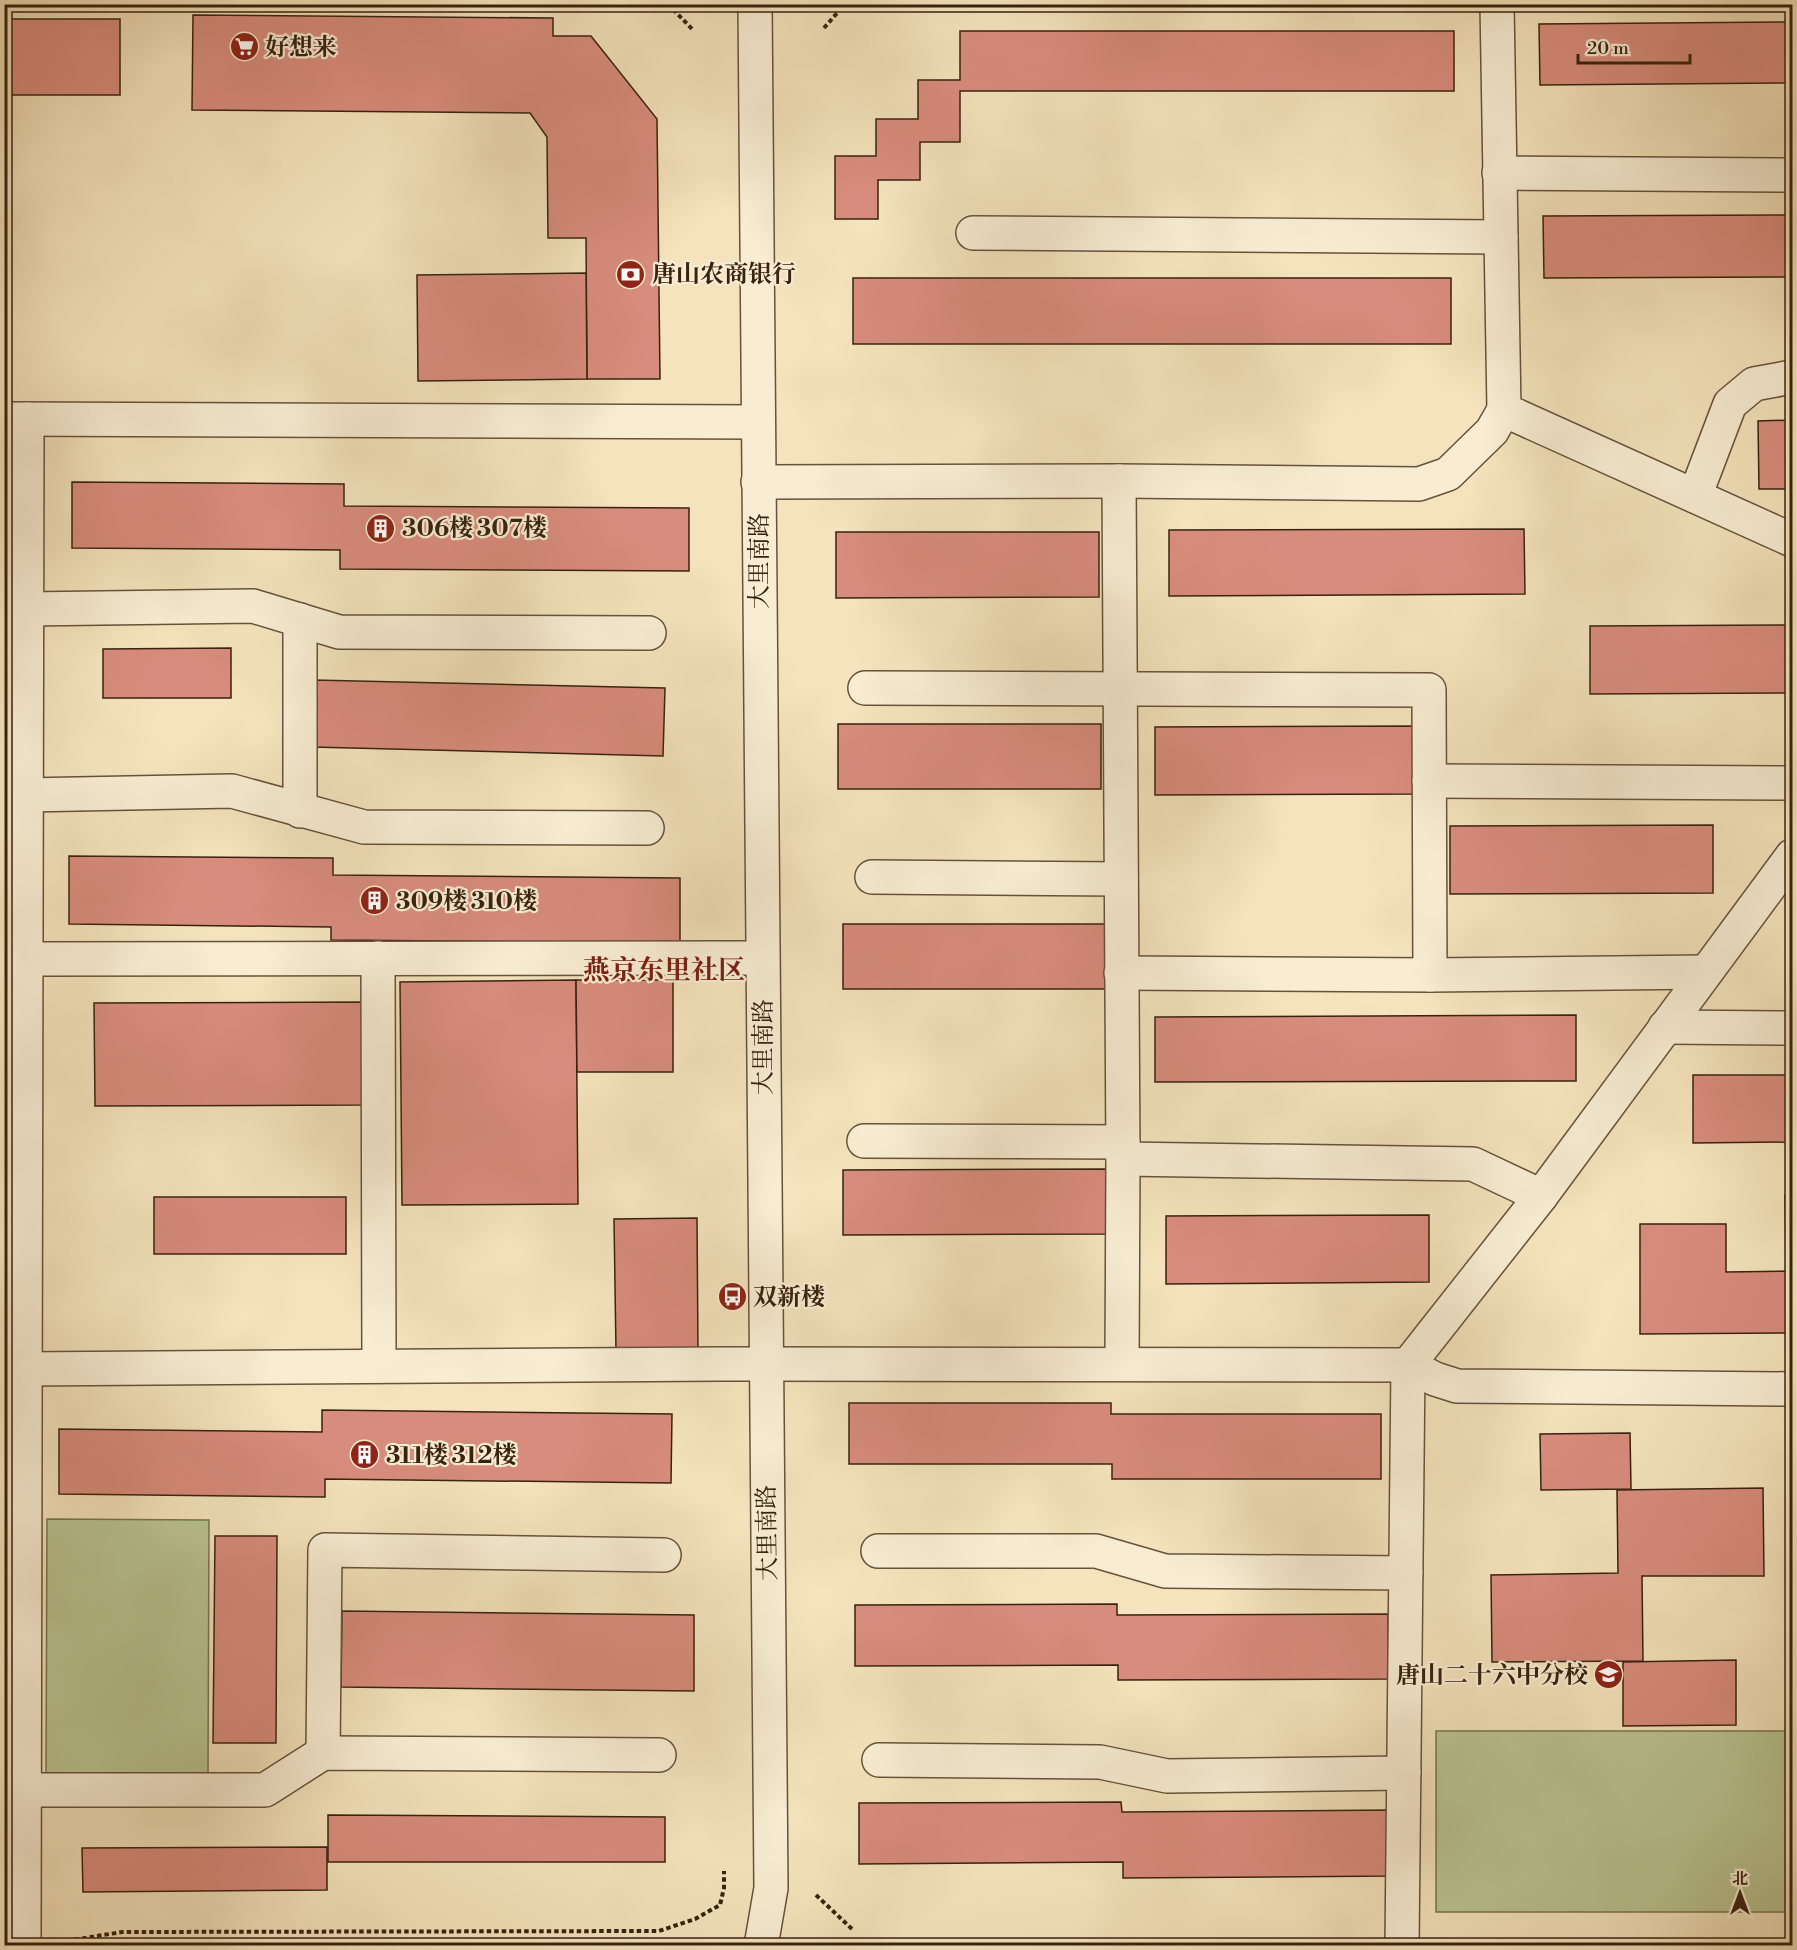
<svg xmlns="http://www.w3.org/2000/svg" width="1797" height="1950" font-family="'Libre Bodoni','Noto Serif SC',serif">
<rect width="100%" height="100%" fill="#f4e3bc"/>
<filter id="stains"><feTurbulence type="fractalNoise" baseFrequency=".00333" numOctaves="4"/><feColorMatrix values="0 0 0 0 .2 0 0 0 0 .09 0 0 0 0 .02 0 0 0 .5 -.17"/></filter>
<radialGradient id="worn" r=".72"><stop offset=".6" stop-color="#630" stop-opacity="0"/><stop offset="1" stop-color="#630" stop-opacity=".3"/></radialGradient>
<g fill="#b9c492" stroke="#787351" stroke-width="1.5">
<polygon points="47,1519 209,1520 208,1774 46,1773"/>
<rect x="1436" y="1731" width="356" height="181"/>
</g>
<g fill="#d88c7d" stroke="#382210" stroke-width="1.5">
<polygon points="193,15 553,18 553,36 591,36 657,119 660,379 587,379 586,238 548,238 547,137 530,113 192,110"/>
<rect x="4" y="19" width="116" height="76"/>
<polygon points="1792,22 1792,83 1540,85 1539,24"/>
<polygon points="960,31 1454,31 1454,91 960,91 960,142 920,142 920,180 878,180 878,219 835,219 835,156 876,156 876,119 918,119 918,80 960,80"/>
<polygon points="1792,215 1792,277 1544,278 1543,216"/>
<polygon points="586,273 587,379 418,381 417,275"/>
<rect x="853" y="278" width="598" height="66"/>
<polygon points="1792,420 1792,489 1759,489 1758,421"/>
<polygon points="72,482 344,484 344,506 689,508 689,571 340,569 340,550 72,548"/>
<polygon points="1524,529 1525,594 1169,596 1169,530"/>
<polygon points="836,532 1099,532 1099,597 836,598"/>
<polygon points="1792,625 1792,693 1590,694 1590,626"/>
<polygon points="231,648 231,698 103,698 103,649"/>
<polygon points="313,680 665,688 663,756 312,747"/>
<rect x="838" y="724" width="263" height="65"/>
<polygon points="1418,726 1418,794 1155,795 1155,727"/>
<polygon points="1713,825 1713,893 1450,894 1450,826"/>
<polygon points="69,856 333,858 333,875 680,878 680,943 331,940 331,927 69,924"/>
<rect x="843" y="924" width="263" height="65"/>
<polygon points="576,980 578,1204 402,1205 400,982"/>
<polygon points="576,980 673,980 673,1072 577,1072"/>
<polygon points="363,1002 363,1105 95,1106 94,1003"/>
<polygon points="1576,1015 1576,1081 1155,1082 1155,1017"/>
<polygon points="1693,1075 1792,1075 1792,1142 1693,1143"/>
<polygon points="1106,1169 1106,1234 843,1235 843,1170"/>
<polygon points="1785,1195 1792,1195 1792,1271 1786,1271"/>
<rect x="154" y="1197" width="192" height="57"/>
<polygon points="1429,1215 1429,1282 1166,1284 1166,1216"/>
<polygon points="697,1218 698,1351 616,1351 614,1219"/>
<polygon points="1640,1224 1726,1224 1726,1272 1792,1271 1792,1333 1640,1334"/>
<polygon points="849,1403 1111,1403 1111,1414 1381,1414 1381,1479 1112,1479 1112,1464 849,1464"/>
<polygon points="322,1410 672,1414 671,1483 325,1479 325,1497 59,1494 59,1429 322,1432"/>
<polygon points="1630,1433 1631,1489 1541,1490 1540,1434"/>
<polygon points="1763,1488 1764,1576 1642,1576 1643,1661 1492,1662 1491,1575 1618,1573 1617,1490"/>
<polygon points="215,1536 277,1536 276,1743 213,1743"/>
<polygon points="1117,1604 1117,1615 1388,1614 1388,1679 1118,1680 1118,1665 855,1666 855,1605"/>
<polygon points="342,1611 694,1615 694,1691 341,1687"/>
<polygon points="1736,1660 1736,1725 1623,1726 1623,1662"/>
<polygon points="1121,1802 1122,1812 1392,1810 1392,1876 1123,1878 1123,1862 859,1864 859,1803"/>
<polygon points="328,1815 665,1817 665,1862 328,1862"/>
<polygon points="327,1847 327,1890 83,1892 82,1848"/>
</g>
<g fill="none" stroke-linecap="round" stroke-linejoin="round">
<defs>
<g id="minor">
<polyline points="1497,4 1504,410 1792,540"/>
<polyline points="1499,173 1792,175"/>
<polyline points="973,233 1501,237"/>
<polyline points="6,419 757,422"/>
<polyline points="1119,481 1123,1159 1122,1364"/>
<polyline points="758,482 1119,481 1419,484 1448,474 1492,431 1504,410"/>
<polyline points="1695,496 1730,404 1754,384 1792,377"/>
<polyline points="26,609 253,606 339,632 649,633"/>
<polyline points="300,620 300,811"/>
<polyline points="865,688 1429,690 1430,975"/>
<polyline points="1429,781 1792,783"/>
<polyline points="26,795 232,791 364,827 647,828"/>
<polyline points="872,877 1121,879"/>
<polyline points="378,958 379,1366"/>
<polyline points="26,959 752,958"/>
<polyline points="1121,973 1430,975 1705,972"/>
<polyline points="1665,1027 1792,1028"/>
<polyline points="864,1141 1123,1142"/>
<polyline points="1123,1159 1473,1164 1541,1196"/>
<polyline points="24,1369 720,1364 1408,1365 1435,1379 1457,1386 1792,1389"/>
<polyline points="878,1551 1096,1551 1165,1571 1406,1573"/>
<polyline points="323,1753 325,1550 664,1555"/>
<polyline points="879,1760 1100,1762 1167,1776 1404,1773"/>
<polyline points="24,1790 265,1790 323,1753 659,1755"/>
<polyline points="24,1946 27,419"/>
<polyline points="1402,1946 1408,1365 1541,1196 1792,856"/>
</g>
<polyline id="tertiary" points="755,4 771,1888 761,1946"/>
</defs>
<use href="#minor" stroke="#67523b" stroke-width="36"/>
<use href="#tertiary" stroke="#67523b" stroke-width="36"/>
<g stroke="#382210" stroke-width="4" stroke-dasharray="4.5 3" stroke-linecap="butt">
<polyline points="668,4 694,31"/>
<polyline points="824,28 845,4"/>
<polyline points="816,1895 852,1929"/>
<polyline points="60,1942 122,1932 659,1931 695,1919 720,1905 724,1888 724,1871"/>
</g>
<use href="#minor" stroke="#f8edd3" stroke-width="33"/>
<use href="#tertiary" stroke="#f8edd3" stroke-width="33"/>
</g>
<defs>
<symbol id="supermarket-disc" viewBox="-11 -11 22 22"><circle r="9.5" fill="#8f2418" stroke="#f8edd3"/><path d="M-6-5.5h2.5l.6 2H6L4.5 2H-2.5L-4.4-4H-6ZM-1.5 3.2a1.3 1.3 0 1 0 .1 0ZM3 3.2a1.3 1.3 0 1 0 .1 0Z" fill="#fff"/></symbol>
<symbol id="bank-disc" viewBox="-11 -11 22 22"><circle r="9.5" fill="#8f2418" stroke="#f8edd3"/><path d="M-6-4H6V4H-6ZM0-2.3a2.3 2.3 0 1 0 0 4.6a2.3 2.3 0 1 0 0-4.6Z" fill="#fff"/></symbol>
<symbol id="building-disc" viewBox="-11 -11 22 22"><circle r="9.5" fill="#8f2418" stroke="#f8edd3"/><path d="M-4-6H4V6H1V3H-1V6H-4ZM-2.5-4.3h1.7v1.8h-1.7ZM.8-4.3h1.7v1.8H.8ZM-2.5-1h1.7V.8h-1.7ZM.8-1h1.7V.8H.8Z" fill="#fff"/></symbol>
<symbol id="bus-disc" viewBox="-11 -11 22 22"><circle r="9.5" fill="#8f2418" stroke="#f8edd3"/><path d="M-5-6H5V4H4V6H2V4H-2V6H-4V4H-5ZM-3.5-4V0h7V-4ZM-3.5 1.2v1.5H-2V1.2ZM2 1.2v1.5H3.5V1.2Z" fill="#fff"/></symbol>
<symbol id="school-disc" viewBox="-11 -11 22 22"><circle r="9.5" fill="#8f2418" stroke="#f8edd3"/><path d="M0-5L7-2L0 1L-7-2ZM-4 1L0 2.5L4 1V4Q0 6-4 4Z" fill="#fff"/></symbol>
</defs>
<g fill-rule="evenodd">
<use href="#supermarket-disc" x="228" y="30" width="33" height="33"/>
<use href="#bank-disc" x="614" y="258" width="33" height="33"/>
<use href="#building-disc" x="364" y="512" width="33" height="33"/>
<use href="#building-disc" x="358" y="884" width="33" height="33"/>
<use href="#bus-disc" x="716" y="1280" width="33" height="33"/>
<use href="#building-disc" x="348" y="1438" width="33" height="33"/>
<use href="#school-disc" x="1592" y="1658" width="33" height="33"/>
</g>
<g text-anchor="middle" stroke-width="4.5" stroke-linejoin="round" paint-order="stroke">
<g font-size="24" font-weight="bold" fill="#382210" stroke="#f8edd3" text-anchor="start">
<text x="265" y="55">好想来</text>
<text x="652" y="282">唐山农商银行</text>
<text x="402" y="536">306楼 307楼</text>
<text x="396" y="909">309楼 310楼</text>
<text x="753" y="1305">双新楼</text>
<text x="386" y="1463">311楼 312楼</text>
<text x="1588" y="1683" text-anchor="end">唐山二十六中分校</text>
</g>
<g font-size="24" fill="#382210" stroke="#f8edd3">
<text transform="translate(759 561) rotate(-90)" y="8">大里南路</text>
<text transform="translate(763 1047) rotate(-90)" y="8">大里南路</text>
<text transform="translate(767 1533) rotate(-91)" y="8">大里南路</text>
</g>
<g font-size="27" font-weight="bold" fill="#7a1f14" stroke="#f8edd3">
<text x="664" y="979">燕京东里社区</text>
</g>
</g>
<rect width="1797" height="1950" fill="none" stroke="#f4e3bc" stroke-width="24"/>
<rect x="6" y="6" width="1785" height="1938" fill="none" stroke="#382210" stroke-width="3"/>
<rect x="12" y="12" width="1773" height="1926" fill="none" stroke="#382210" stroke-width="1.5"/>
<g transform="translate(1740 1893)" stroke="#f8edd3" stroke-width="4.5" paint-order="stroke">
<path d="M0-4.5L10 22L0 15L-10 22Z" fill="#382210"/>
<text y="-9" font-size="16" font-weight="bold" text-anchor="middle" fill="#382210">北</text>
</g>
<path d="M1578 54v9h112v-9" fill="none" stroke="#382210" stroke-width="3"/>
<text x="1587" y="54" font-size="18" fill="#382210" stroke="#f8edd3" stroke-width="4.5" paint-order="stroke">20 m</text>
<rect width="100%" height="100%" filter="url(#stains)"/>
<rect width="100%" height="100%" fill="url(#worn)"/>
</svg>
